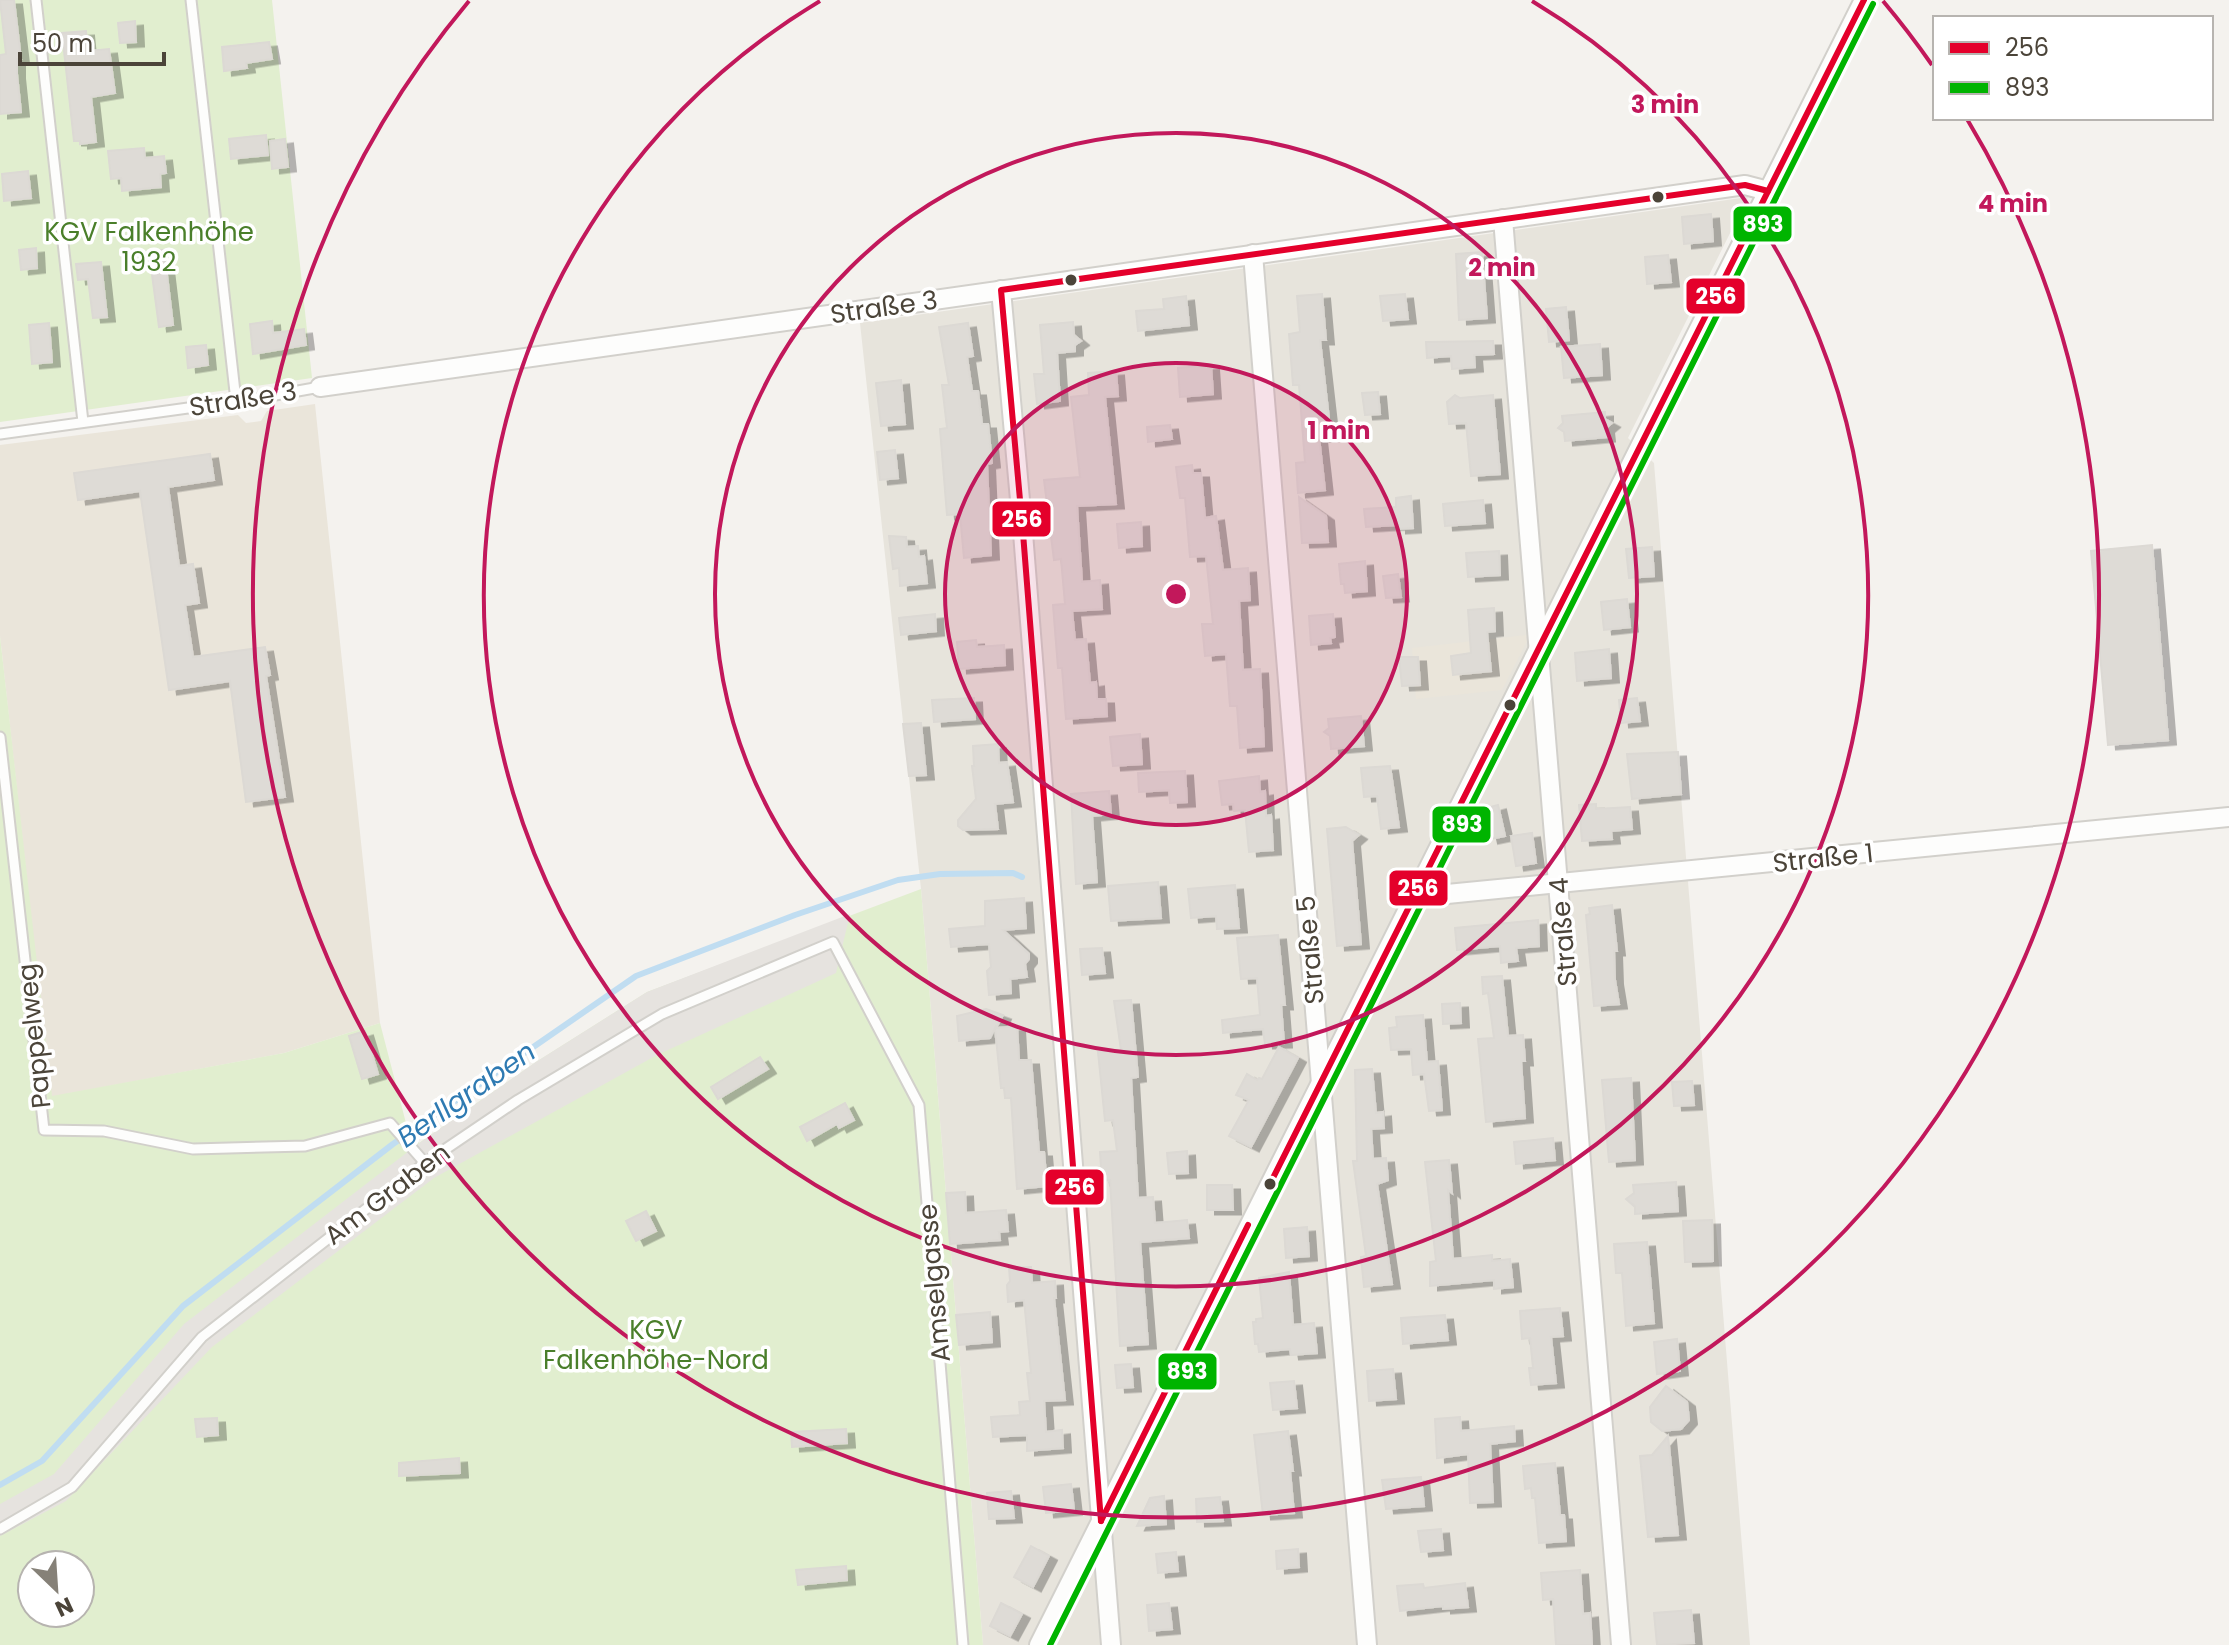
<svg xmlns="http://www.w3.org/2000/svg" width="2229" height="1645" font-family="Poppins,sans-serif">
<defs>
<filter id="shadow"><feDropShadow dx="8" dy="4.5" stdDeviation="0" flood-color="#0004"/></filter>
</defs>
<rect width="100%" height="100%" fill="#f4f2ee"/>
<polygon fill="#e7e4dc" points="1748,197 1628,438 1654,463 1750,1645 983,1645 921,889 860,323"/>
<g fill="#eae5da">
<polygon points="315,404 380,1023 284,1053 51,1097 0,636 0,445 238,415 246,423 261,421 267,411"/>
<polygon points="1526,635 1527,641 1502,690 1416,699 1412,648"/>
</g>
<g fill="#e1eecf" fill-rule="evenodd">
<polygon points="0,0 272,0 312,378 0,422"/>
<path d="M 0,636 L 52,1096 L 284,1053 L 380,1023 L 407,1127 L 419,1143 L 536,1062 L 647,992 L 921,889 L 983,1645 L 0,1645 ZM 32,1565 L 80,1565 L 80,1613 L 32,1613 Z"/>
</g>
<polygon fill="#e6e3df" points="850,914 836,973 657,1055 434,1178 212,1347 66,1501 0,1536 0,1504 54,1474 184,1324 418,1144 536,1062 647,992"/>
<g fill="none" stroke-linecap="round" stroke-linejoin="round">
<polyline stroke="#c0ddf1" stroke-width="6" points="0,1485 42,1461 183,1306 393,1144 636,976 795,915 898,880 940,874 1013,873 1022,877"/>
</g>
<g fill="#dedbd6" stroke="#dcd9d4" stroke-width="2" filter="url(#shadow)">
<polygon points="0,0 14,0 21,59 17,59 17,74 21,112 0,114 0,55 6,54"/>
<polygon points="135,21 136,42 120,43 118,23"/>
<polygon points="86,31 88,51 109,49 115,93 91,97 96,142 80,144 80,141 74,141 62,33"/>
<polygon points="269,42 272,59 246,63 247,68 224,71 222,47"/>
<polygon points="266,135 268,155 231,159 229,139"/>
<polygon points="285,139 288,167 272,169 270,141"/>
<polygon points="144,148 145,158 164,156 166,173 160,174 161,187 122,191 121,178 111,179 108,151"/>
<polygon points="28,171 31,198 4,201 2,174"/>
<polygon points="1711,214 1713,241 1684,244 1682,217"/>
<polygon points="36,248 37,268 21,270 19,250"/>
<polygon points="164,250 173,325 159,327 149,252"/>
<polygon points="1482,252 1487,318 1459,320 1456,254"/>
<polygon points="1668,255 1671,282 1647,284 1645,257"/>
<polygon points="101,262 107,317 93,318 88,279 78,280 76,264"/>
<polygon points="1322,294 1326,340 1320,340 1331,436 1319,437 1325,490 1298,493 1296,463 1305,462 1299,385 1293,385 1289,334 1300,332 1297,296"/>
<polygon points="1405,294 1408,319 1383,321 1380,296"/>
<polygon points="1186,296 1189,325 1138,331 1136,311 1164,309 1163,299"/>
<polygon points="1566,307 1569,340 1549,342 1546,309"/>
<polygon points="272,321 273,333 304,329 306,345 253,354 250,324"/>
<polygon points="1073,322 1074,335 1081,341 1075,345 1075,351 1057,353 1060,401 1037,404 1034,374 1044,374 1040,325"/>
<polygon points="49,323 52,362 32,364 29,325"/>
<polygon points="968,323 973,356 967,357 972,391 978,391 982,424 988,424 992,463 987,464 991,555 964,558 960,514 947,515 940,429 947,428 942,385 949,385 939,327"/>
<polygon points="1493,341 1494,354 1474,355 1475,367 1452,369 1451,356 1427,358 1426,342"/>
<polygon points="1600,344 1602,375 1564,378 1561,347"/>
<polygon points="206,345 208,365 188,368 186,347"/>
<polygon points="1211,365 1213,394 1180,397 1178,368"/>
<polygon points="1116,371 1118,396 1105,397 1116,504 1077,506 1082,582 1100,580 1102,609 1072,611 1075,640 1086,639 1090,683 1096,682 1097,699 1106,699 1107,716 1066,719 1062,668 1058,668 1053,605 1065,604 1061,559 1054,560 1044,480 1080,477 1071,397 1089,395 1088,373"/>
<polygon points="901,380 905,424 881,426 876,383"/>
<polygon points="1378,392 1380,414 1365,415 1362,393"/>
<polygon points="1455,395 1460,398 1493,395 1500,474 1471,476 1466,423 1449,424 1447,402"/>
<polygon points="1605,412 1605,419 1612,423 1606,428 1607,437 1565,441 1564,432 1558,428 1563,423 1562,416"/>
<polygon points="1170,425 1172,439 1148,442 1147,427"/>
<polygon points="895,450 898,478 880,480 877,452"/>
<polygon points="210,454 214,480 168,487 179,566 193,564 199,603 185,605 193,657 265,647 270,675 266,676 285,797 246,802 230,681 169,690 140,491 78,500 74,473"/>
<polygon points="1192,465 1193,473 1201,473 1205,518 1216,516 1223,570 1248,568 1250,600 1239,601 1243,670 1260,669 1264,746 1240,748 1237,706 1230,706 1226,654 1205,656 1202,624 1213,624 1206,556 1190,557 1185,498 1180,498 1176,467"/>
<polygon points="1411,496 1413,528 1398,529 1398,525 1366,527 1364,509 1396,507 1396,498"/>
<polygon points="1299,497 1326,516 1328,542 1302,543"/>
<polygon points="1483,500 1485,523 1445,526 1443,504"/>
<polygon points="1141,522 1142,546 1119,548 1117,524"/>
<polygon points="889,536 906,537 907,547 918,546 919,557 924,556 927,583 900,586 899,568 893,569"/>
<polygon points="2152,545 2168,740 2108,745 2091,551"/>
<polygon points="1652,547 1654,576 1629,578 1626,549"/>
<polygon points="1499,551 1500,575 1468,577 1466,553"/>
<polygon points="1365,561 1367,591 1345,593 1344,584 1341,584 1339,564"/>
<polygon points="1398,574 1401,597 1386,598 1383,576"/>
<polygon points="1627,599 1630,627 1604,630 1601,602"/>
<polygon points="1494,608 1495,631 1487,632 1491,671 1453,675 1451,656 1471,653 1468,610"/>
<polygon points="935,614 936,631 901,635 899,618"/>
<polygon points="1333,614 1335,637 1330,638 1331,643 1311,645 1309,616"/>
<polygon points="976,640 977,647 1004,645 1005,665 959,669 957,642"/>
<polygon points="1609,649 1611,678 1577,681 1575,653"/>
<polygon points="1399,657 1418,657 1420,685 1402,686"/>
<polygon points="974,698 975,719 934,722 932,700"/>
<polygon points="1637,698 1640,721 1621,723 1619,700"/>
<polygon points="1361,716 1364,746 1331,749 1330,736 1324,732 1329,728 1328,719"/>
<polygon points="921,723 926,775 909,776 903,724"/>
<polygon points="1140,734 1142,764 1113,766 1110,737"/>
<polygon points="998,744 999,763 1007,762 1013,802 995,804 998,829 963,830 958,826 958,820 976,799 972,766 974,766 973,746"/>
<polygon points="1678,752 1681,794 1632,799 1627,754"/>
<polygon points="1390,766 1399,827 1381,829 1377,796 1364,797 1361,768"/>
<polygon points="1185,771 1187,802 1170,803 1169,790 1139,792 1138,773"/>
<polygon points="1259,776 1260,792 1265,791 1266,816 1271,815 1273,850 1249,852 1245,810 1234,811 1233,804 1222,805 1219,781"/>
<polygon points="1109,791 1111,814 1092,816 1097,882 1076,884 1071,794"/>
<polygon points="1596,804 1596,809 1630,807 1632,829 1611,831 1612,839 1582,841 1579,805"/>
<polygon points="1498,805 1505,836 1490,839 1483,809"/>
<polygon points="1346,827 1359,835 1352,841 1361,944 1337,946 1327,829"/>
<polygon points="1532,833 1536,863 1516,866 1511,836"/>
<polygon points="1158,882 1161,918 1111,921 1108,886"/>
<polygon points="1235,885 1239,928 1217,929 1216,916 1191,918 1188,889"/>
<polygon points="1024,898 1026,928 1003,930 1029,954 1029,959 1025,964 1027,977 1010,979 1011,993 989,995 987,971 991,967 989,944 951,947 949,929 985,926 985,901"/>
<polygon points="1612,905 1617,951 1614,951 1615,980 1619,1004 1594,1006 1586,915 1590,914 1589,908"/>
<polygon points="1538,920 1539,946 1516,948 1518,961 1501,963 1500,946 1457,950 1455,928"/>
<polygon points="1278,935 1285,1005 1281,1005 1284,1043 1265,1044 1263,1029 1223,1033 1222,1020 1260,1015 1257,978 1241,979 1237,938"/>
<polygon points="1102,948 1105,973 1082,975 1080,949"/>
<polygon points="1502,976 1508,1036 1523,1035 1525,1061 1521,1061 1525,1118 1486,1122 1478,1039 1494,1038 1488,993 1483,994 1482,977"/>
<polygon points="1131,1000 1138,1077 1131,1078 1138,1198 1153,1197 1155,1223 1187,1220 1189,1238 1140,1242 1148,1344 1120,1346 1110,1180 1102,1181 1100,1152 1117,1151 1113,1120 1105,1121 1098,1052 1121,1050 1114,1001"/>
<polygon points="1460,1003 1461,1023 1443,1024 1442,1004"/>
<polygon points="986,1009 1003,1015 996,1028 1017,1026 1019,1060 1031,1060 1039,1152 1044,1152 1047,1186 1017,1189 1011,1098 1005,1098 1004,1088 1001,1088 995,1028 990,1038 959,1041 957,1016"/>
<polygon points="1423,1015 1427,1062 1438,1061 1442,1110 1429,1111 1424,1074 1413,1075 1411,1049 1391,1050 1389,1028 1397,1027 1396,1017"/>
<polygon points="365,1031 378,1074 362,1079 349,1036"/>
<polygon points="1279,1047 1298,1058 1251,1147 1229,1136 1249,1100 1236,1095 1247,1074 1257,1080 1259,1078 1262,1079"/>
<polygon points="760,1057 768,1069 718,1099 711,1087"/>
<polygon points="1372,1069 1376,1113 1383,1112 1384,1128 1371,1129 1373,1159 1386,1158 1388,1180 1377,1184 1392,1284 1364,1287 1361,1257 1366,1256 1353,1161 1357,1161 1355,1070"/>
<polygon points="1631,1078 1635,1160 1609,1162 1602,1080"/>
<polygon points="1692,1081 1694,1105 1674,1106 1672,1082"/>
<polygon points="845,1103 854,1120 839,1128 837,1124 807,1141 800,1127"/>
<polygon points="1553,1138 1555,1160 1516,1164 1514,1142"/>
<polygon points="1187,1151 1188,1173 1169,1174 1167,1153"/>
<polygon points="1449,1160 1452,1193 1448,1190 1453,1259 1492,1255 1492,1261 1510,1259 1513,1287 1494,1289 1494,1280 1430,1286 1430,1262 1436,1261 1425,1162"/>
<polygon points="1676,1182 1678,1211 1635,1214 1635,1207 1626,1199 1634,1193 1633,1185"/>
<polygon points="1207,1185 1232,1185 1233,1210 1207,1210"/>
<polygon points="965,1192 966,1213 1006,1210 1008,1231 999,1232 1000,1240 950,1244 946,1193"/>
<polygon points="646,1211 656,1231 636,1241 626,1221"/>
<polygon points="1712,1220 1713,1261 1685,1262 1683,1221"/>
<polygon points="1307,1227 1309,1256 1286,1258 1284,1229"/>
<polygon points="1647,1242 1654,1323 1626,1326 1622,1273 1616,1273 1614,1244"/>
<polygon points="1031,1267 1032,1283 1055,1281 1056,1298 1054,1298 1065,1400 1044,1401 1046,1432 1062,1430 1063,1448 1027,1451 1027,1435 993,1437 991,1417 1020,1415 1019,1402 1030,1401 1027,1373 1031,1373 1024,1300 1008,1302 1007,1285 1010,1281 1009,1268"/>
<polygon points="1289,1272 1293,1325 1314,1323 1317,1353 1291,1355 1290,1349 1259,1352 1258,1344 1255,1344 1253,1322 1256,1322 1256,1319 1263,1318 1259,1278"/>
<polygon points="1560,1308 1563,1336 1551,1337 1556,1383 1531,1385 1529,1368 1533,1368 1530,1338 1522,1339 1520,1311"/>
<polygon points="990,1312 992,1342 959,1345 956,1315"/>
<polygon points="1445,1315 1448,1340 1403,1344 1401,1318"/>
<polygon points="1677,1339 1680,1371 1657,1374 1654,1342"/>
<polygon points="1131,1364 1133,1387 1117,1388 1115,1365"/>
<polygon points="1393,1369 1396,1399 1369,1401 1367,1371"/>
<polygon points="1294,1381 1297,1408 1273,1410 1270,1383"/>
<polygon points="1666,1386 1687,1402 1689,1420 1681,1429 1662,1431 1651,1422 1650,1407"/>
<polygon points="1460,1417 1461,1431 1514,1426 1515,1441 1490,1444 1493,1502 1470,1503 1468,1454 1437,1458 1435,1419"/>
<polygon points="217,1418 218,1435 197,1437 195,1419"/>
<polygon points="846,1429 847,1443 792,1447 791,1432"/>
<polygon points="1288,1431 1293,1471 1290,1471 1294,1513 1263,1515 1254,1435"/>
<polygon points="1668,1436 1678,1535 1648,1537 1640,1456 1652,1455"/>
<polygon points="459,1458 460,1473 399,1476 399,1463"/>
<polygon points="1555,1463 1560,1515 1564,1515 1566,1541 1539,1543 1535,1498 1532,1498 1531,1488 1525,1489 1523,1466"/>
<polygon points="1421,1477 1424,1506 1386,1509 1382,1480"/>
<polygon points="1071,1484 1074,1510 1046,1513 1043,1487"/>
<polygon points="1011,1491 1014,1518 989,1519 987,1493"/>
<polygon points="1164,1496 1166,1524 1137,1526 1150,1498"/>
<polygon points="1220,1497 1223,1521 1197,1522 1196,1499"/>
<polygon points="1441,1529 1443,1550 1421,1552 1418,1531"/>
<polygon points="1031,1546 1049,1556 1033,1587 1014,1577"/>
<polygon points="1298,1549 1299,1567 1277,1569 1276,1551"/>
<polygon points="1176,1552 1178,1571 1158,1573 1156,1554"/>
<polygon points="846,1566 847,1580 798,1585 796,1570"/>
<polygon points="1580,1570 1583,1614 1590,1613 1592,1645 1556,1645 1553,1599 1543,1600 1541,1573"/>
<polygon points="1465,1583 1468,1607 1443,1609 1443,1606 1400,1611 1397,1586 1423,1584 1424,1588"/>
<polygon points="1001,1603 1022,1614 1010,1636 990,1626"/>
<polygon points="1169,1603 1172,1629 1149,1631 1147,1605"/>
<polygon points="1691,1610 1694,1643 1657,1645 1654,1613"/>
</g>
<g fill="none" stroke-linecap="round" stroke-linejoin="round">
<defs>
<g id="lane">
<polyline points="36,0 83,422"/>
<polyline points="191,0 236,401"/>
<polyline points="0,434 253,399 320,387"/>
<polyline points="0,737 44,1130 104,1131 193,1149 305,1146 390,1123 425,1163"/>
<polyline points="0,1529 72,1487 202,1337 425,1163 518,1100 662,1014 833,942 919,1105 963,1645"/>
</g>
<g id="street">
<polyline points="1503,219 1621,1645"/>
<polyline points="1253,254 1367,1645"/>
<polyline points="1001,290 1023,533 1111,1645"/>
<polyline points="320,387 1745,185 1768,191"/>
<polyline points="1419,887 1437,895 2229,817"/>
<polyline points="1039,1645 1864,0"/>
</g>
</defs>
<use href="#lane" stroke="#d2d0cb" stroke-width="13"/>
<use href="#street" stroke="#d2d0cb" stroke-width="22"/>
<use href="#lane" stroke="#fdfdfc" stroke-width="9"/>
<use href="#street" stroke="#fdfdfc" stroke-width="18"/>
<defs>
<g id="bus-1">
<polyline points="1270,1184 1864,0"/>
<polyline points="1101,1521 1023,533 1001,290 1745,185 1768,191"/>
<polyline points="1101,1521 1248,1225"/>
</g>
<polyline id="bus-2" points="1050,1645 1873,4"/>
</defs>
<use href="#bus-1" stroke="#fff" stroke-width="12"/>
<use href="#bus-2" stroke="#fff" stroke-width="12"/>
<use href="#bus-1" stroke="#e4002b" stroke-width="6"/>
<use href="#bus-2" stroke="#00b400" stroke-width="6"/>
</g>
<circle cx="1176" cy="594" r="231" fill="#c2185b" fill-opacity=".12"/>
<g fill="none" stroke="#c2185b" stroke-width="4">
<circle cx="1176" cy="594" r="231"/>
<circle cx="1176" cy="594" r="461"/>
<path d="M1532 1A692 692 0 1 1 820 1"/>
<path d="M1883 1A923 923 0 0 1 1932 65M1967 119A923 923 0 1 1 469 1"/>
</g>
<g fill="#4b4439" stroke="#fff" stroke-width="3">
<circle cx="1658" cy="197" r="7"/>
<circle cx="1071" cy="280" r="7"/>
<circle cx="1510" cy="705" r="7"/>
<circle cx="1270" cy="1184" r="7"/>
</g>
<g text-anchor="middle" stroke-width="7" stroke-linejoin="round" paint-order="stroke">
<g font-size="26" fill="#4a7f2a" stroke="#fff">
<text x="149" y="241">KGV Falkenhöhe<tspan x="149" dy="30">1932</tspan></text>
<text x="656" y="1339">KGV<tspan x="656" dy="30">Falkenhöhe-Nord</tspan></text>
</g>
<g font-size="26" fill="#4b4439" stroke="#fff">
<text transform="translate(884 307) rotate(-8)" y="9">Straße 3</text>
<text transform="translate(243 399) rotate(-9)" y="9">Straße 3</text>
<text transform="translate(1823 858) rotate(-6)" y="9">Straße 1</text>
<text transform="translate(1563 932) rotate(-95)" y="9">Straße 4</text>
<text transform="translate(1310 950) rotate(-95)" y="9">Straße 5</text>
<text transform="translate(34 1036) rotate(-96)" y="9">Pappelweg</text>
<text transform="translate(387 1194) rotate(-37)" y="9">Am Graben</text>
<text transform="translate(934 1283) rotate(-95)" y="9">Amselgasse</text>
</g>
<g font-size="28" font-style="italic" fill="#2e7ab2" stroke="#fff">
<text transform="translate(466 1094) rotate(-35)" y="10">Berllgraben</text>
</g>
</g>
<circle cx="1176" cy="594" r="12" fill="#c2185b" stroke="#fff" stroke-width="4"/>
<g font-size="24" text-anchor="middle" font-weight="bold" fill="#c2185b" stroke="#fff" stroke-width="7" stroke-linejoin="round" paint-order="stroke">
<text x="1665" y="113">3 min</text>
<text x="2013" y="212">4 min</text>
<text x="1502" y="276">2 min</text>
<text x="1339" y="439">1 min</text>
</g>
<g stroke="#fff" stroke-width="3">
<rect x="1732" y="205" width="61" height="38" rx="8" fill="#00b400"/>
<rect x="1685" y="277" width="61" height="38" rx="8" fill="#e4002b"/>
<rect x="991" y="500" width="61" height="38" rx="8" fill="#e4002b"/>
<rect x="1431" y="805" width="61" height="39" rx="8" fill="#00b400"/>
<rect x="1388" y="869" width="61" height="38" rx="8" fill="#e4002b"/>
<rect x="1044" y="1168" width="61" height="38" rx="8" fill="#e4002b"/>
<rect x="1157" y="1352" width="61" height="39" rx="8" fill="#00b400"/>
</g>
<g font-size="22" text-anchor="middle" font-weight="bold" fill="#fff">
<text x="1763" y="232">893</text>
<text x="1716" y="304">256</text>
<text x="1022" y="527">256</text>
<text x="1462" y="832">893</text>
<text x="1418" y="896">256</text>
<text x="1075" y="1195">256</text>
<text x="1187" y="1379">893</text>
</g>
<rect x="1933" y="16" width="280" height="104" fill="#ffffff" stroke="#b7b4b0" stroke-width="2"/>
<rect x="1949" y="42" width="40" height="12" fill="#e4002b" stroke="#b7b4b0" stroke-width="2"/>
<text x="2005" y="56" font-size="24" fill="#4b4439">256</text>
<rect x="1949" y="82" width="40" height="12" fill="#00b400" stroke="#b7b4b0" stroke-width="2"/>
<text x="2005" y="96" font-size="24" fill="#4b4439">893</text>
<g transform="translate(56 1589) rotate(155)"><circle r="38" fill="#ffffff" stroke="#b7b4b0" stroke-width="2"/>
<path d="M0-6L14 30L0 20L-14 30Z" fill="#868178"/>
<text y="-12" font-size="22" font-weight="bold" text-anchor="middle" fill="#4b4439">N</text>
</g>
<path d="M20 52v12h144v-12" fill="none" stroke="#4b4439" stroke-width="4"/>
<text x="32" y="52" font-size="24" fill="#4b4439" stroke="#ffffff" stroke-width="6" paint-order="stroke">50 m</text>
</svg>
